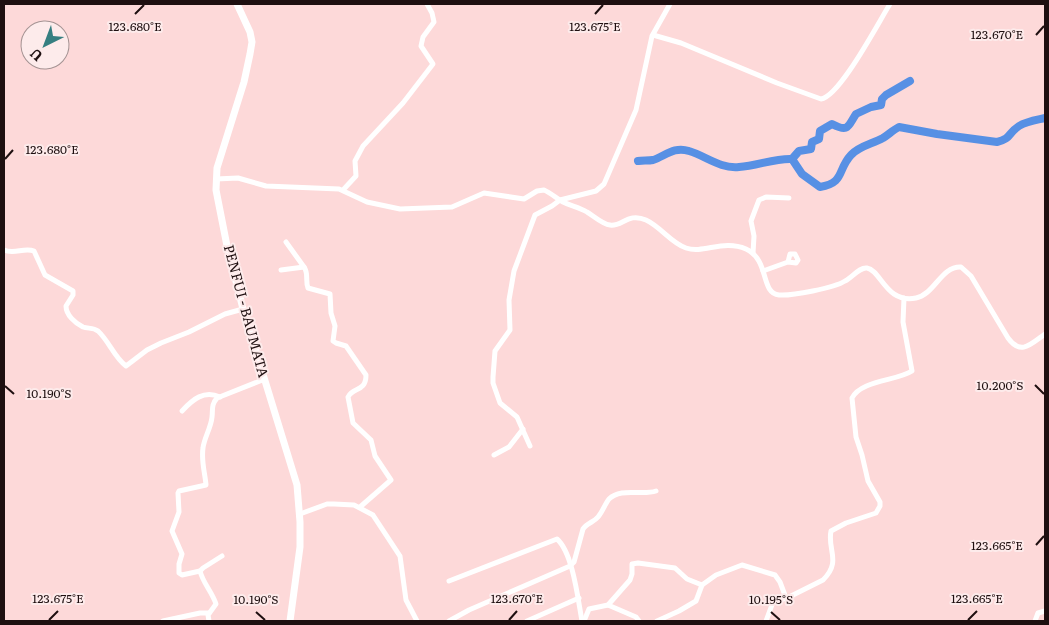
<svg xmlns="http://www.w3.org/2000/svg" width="1049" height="625" font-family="Literata,serif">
<rect width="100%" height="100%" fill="#fdd9d9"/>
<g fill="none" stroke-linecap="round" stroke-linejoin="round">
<g stroke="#5790e4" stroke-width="8">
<path d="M 792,159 L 799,151 L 811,149 L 812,142 L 819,139 L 820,131 L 832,124 C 849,133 848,126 856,114 L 871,107 L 881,105 L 882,99 L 886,95 L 910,81"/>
<path d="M 638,161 C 642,160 648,161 653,160 C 665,156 674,146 689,151 C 706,156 720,169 739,167 C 757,166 775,158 792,159 L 802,174 L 820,187 C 845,183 837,170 851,155 C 859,146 872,144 883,138 C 888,135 893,130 899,127 L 937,134 L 997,142 C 1011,139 1008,133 1019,126 C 1027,121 1036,120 1045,118"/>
</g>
<g stroke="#fff" stroke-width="5">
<path d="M 653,35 L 681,43 L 777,83 L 821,99 C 840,96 878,23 890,4"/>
<path d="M 216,179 L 238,178 L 266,186 L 339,189 L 367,202 L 400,209 L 452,207 L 484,193 L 524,199 L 537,191 L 544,190 C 551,193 556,198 563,202 C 571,206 579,207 587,212 C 594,216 602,224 610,225 C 622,227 628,212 646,220 C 661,227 671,243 686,248 C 704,254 723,239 746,249 C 770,260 760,293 779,295 C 792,296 834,288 845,281 C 852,278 859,267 867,268 C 881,270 886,304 916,298 C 935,294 941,266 961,267 L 971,276 L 1008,338 C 1021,356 1031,344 1045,334"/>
<polyline points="343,190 356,176 355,161 363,146 403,103 433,64 421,46 423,37 434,22 432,13 427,4"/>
<polyline points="286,242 304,267"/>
<path d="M 4,250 C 14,255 24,247 34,251 L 45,275 L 73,291 L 73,295 L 66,306 C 66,315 75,323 83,327 C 88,329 93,327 98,331 C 109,341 114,357 126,366 L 147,350 L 161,343 L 189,332 L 225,314 L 243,309"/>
<polyline points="753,253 754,236 751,221 759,200 766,197 789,198"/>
<path d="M 281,270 L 304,267 C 309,274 305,281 308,288 L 330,294 L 331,313 L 335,326 L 333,341 L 336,343 L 346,346 L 366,375 C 366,392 353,387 348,397 L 353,423 L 371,440 L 375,456 L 391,480 L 360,507"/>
<polyline points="763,271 788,262 796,263 798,260 795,254 790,254 788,262"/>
<path d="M 182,411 C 193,399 204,390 220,397"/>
<polyline points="530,446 517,417 500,403 493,383 493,377 495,351 510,330 509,300 514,271 535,215 552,206 560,200 596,191 604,184 636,110 652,36 670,4"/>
<polyline points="494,455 509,447 523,429"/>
<polyline points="300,514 327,504 334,504 354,505 373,515 400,556 406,600 417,621"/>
<path d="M 200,571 L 182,575 L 179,573 L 179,564 L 182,554 L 172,531 L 179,512 L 178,493 L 179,491 L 206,485 C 205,473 201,461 203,448 C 204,438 211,428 212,417 C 213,409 211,405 217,398 L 265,379"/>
<path d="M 449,581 L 557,539 C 573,553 578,600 582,621"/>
<path d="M 702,585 L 716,575 L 742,565 L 775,575 L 780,582 L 786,598 L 789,597 L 823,580 C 842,561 827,550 831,531 L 846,523 L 876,513 L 880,506 L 880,502 L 868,481 L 862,455 L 856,437 L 852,398 C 861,380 897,381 912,371 L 903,322 L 904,298"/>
<polyline points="608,605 636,617 639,621"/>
<polyline points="163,621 200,613 209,613"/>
<path d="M 209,621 L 208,615 L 216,604 C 212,592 203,583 200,571 L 203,568 L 222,556"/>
<path d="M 449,621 L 469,610 L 570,566 L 574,562 L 583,529 C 587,523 594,522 598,517 C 603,511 605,504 609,499 C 621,487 642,496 656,491"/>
<polyline points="527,621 579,598"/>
<polyline points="584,621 589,609 608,605 630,580 632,574 632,564 638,563 675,568 687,579 702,585 696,601 679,611 657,621"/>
<polyline points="766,621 773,602 786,598"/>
<polyline points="1035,621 1038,613 1045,611"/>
</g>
<polyline stroke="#fff" stroke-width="7" points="237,4 250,32 252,42 250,54 244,82 217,168 216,190 227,246 243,309 297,485 300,522 300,547 290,621"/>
</g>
<path fill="none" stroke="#1e0f10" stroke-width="2" d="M 135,14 L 144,5M 595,14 L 603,5M 1036,35 L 1044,26M 5,159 L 13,150M 1035,385 L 1044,394M 5,386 L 14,394M 1036,545 L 1044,536M 256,612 L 265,620M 771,612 L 780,620M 49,620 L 58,611M 509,620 L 517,611M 968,620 L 977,611"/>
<g text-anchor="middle" stroke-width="4" stroke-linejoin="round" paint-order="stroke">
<g font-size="14" fill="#1e0f10" stroke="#fdebeb">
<text transform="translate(246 311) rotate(75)" y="5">PENFUI - BAUMATA</text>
</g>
</g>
<g font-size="12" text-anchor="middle" fill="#1e0f10" stroke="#fdebeb" stroke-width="4" stroke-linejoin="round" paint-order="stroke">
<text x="135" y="31">123.680°E</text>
<text x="595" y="31">123.675°E</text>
<text x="997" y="39">123.670°E</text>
<text x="52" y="154">123.680°E</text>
<text x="1000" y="390">10.200°S</text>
<text x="49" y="398">10.190°S</text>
<text x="997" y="550">123.665°E</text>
<text x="58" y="603">123.675°E</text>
<text x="517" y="603">123.670°E</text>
<text x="977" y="603">123.665°E</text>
<text x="256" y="604">10.190°S</text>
<text x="771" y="604">10.195°S</text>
</g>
<rect width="1049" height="625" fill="none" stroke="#1e0f10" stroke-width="10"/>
<g transform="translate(45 45) rotate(222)"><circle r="24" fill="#fdebeb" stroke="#a49393"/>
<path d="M0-4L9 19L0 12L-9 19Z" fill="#367f81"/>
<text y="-8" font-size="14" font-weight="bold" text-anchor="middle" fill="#1e0f10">U</text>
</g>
</svg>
